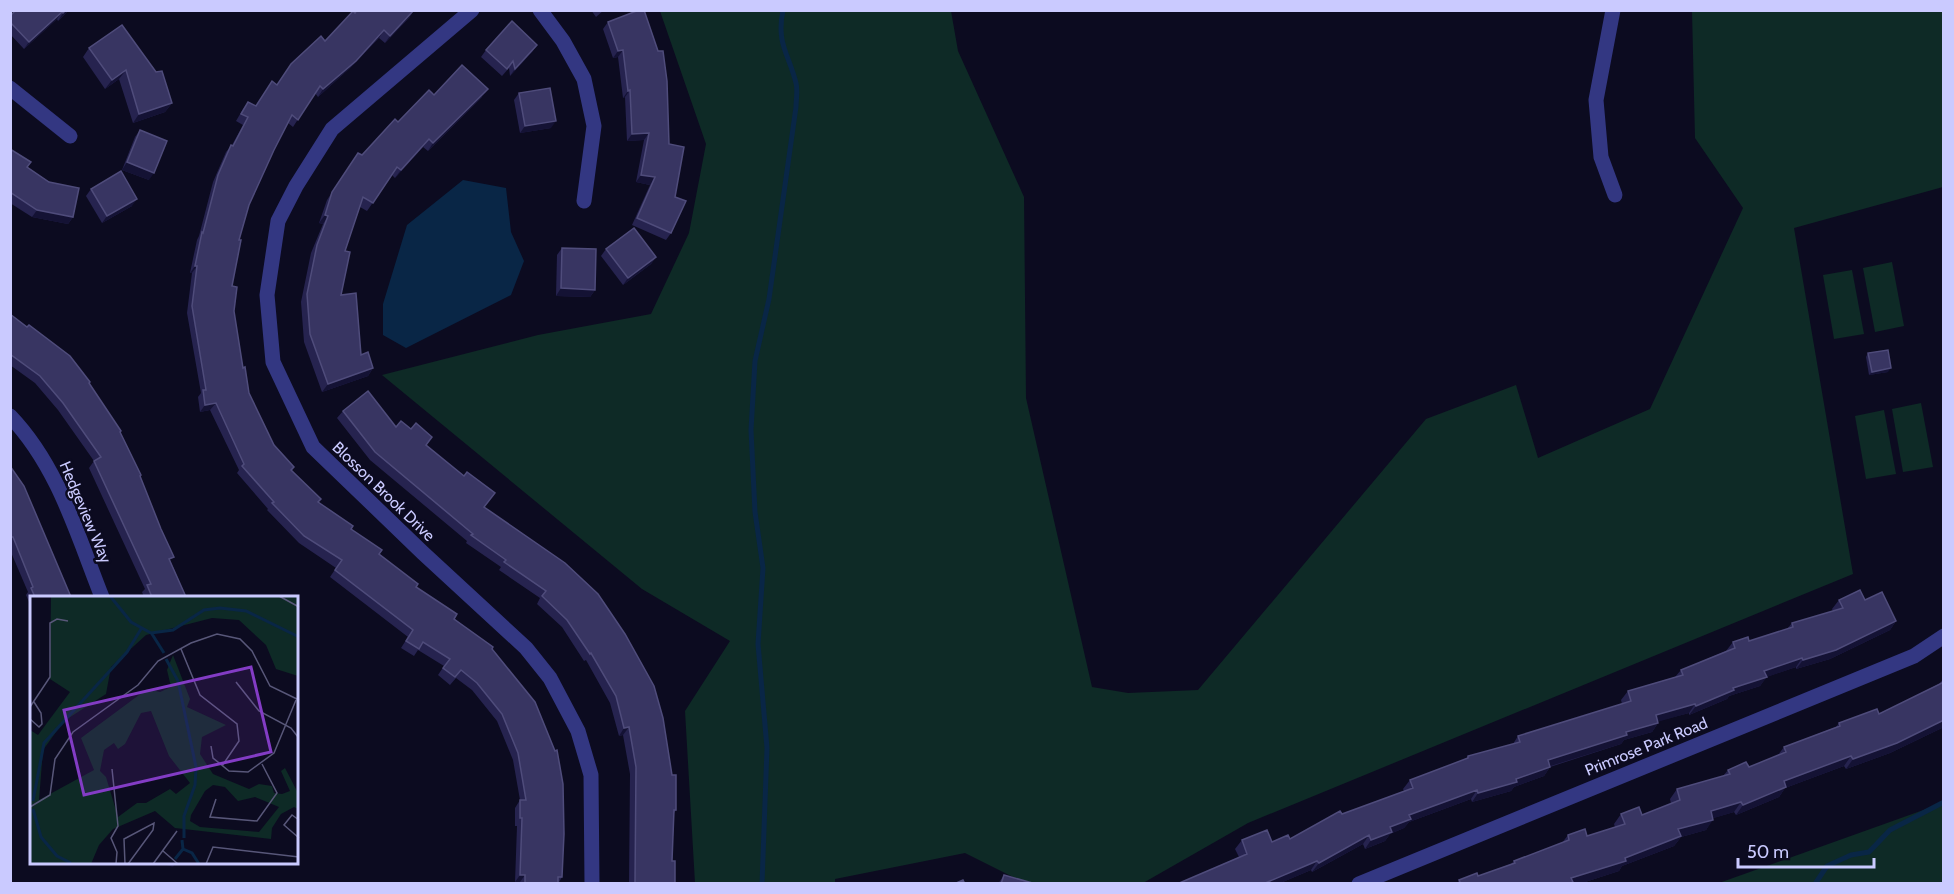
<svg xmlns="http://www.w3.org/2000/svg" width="1954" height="894" font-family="Cabin,sans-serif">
<rect width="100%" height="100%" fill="#0c0b20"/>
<g fill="#0e2a26">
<polygon points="660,11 951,11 958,51 1024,197 1026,398 1092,687 1128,693 1198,690 1426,419 1516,385 1538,458 1650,409 1743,208 1695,138 1692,11 1943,11 1943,187 1794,228 1853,574 1248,823 1143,883 1025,883 965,853 835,879 835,883 695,883 685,711 730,641 642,589 382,375 538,335 651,314 689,233 706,144"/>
<polygon points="1892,262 1904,326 1875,332 1863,268"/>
<polygon points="1852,270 1864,334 1834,339 1823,275"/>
<polygon points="1921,403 1933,467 1903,472 1892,409"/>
<polygon points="1884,410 1896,474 1866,479 1855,416"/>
<polygon points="1943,803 1943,883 1719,883"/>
</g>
<polygon fill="#092646" points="463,180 506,188 511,232 524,261 511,295 406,348 383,335 383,304 407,225"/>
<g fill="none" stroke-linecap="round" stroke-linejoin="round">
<g stroke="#092646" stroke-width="5">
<path d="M 762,884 L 767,748 L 758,644 L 763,568 L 755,512 L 751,430 L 755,361 L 769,299 L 796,107 C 796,99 798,91 796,83 C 789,54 776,44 783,10"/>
<polyline points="1815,884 1827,866 1851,855 1869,852 1890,830 1944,802"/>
</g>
<g stroke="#333782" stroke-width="15">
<polyline points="472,10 332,129 296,186 278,221 267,295 273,362 313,447 423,553 526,648 550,678 578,731 591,775 592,884"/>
<polyline points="540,10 563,41 584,79 594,126 584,201"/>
<polyline points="1613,10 1596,100 1601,157 1615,195"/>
<polyline points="10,88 70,136"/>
<path d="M 10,416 C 58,466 77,534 102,597"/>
<polyline points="1359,884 1914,656 1944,636"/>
</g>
</g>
<g fill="#26234f">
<polygon points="16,10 69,10 58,21 57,19 24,49 10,34 10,16"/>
<polygon points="414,10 409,18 385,43 379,38 350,68 318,97 315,93 293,127 288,123 274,150 249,205 239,240 232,286 234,311 243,368 249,393 274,445 294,467 292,471 318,503 351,529 416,587 492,649 562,877 558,884 520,884 520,882 515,882 517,826 515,826 515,808 520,800 513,760 497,721 472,690 456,678 450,685 438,675 444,666 418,650 414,656 401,648 408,637 330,577 336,568 299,543 267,510 268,509 237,473 239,470 210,410 200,412 198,397 201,393 187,313 192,273 190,273 197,240 199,236 213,182 226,152 232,145 243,125 236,121 243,109 248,102 255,106 355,13"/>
<polygon points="591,10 604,10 596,17"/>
<polygon points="639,10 669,144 675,197 671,233 666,240 632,225 650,185 636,182 644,140 627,141 625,97 623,98 618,57 613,58 603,29 608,22"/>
<polygon points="537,45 532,52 510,76 509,68 502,76 481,57 486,50"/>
<polygon points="89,48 156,72 172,103 165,112 133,123 119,79 105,89 83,57"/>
<polygon points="519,93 551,128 520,133 514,100"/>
<polygon points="434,95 482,97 428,151 423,147 395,178 392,175 367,211 360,207 345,251 341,295 361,355 373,368 368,376 322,392 304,342 301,302 311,253 323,224 319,223 327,200 358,153 362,155 398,122"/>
<polygon points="140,130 149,180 122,170 135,137"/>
<polygon points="10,149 73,217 68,224 32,217 10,203"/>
<polygon points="91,189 132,206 102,223 86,196"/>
<polygon points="562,248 595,290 590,297 556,296 557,255"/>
<polygon points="606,249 656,257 651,264 623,285 601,256"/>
<polygon points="10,314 89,384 120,433 141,475 140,477 171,562 186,597 144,597 142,592 145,589 89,468 94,461 58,410 35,383 10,365"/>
<polygon points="1868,353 1888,372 1869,375 1866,357"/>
<polygon points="343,411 396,427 426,445 484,507 565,563 676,810 674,813 672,861 675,884 629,884 630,774 623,735 619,736 610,703 586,660 584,661 562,627 537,604 540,598 499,570 501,567 466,543 467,541 370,460 337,418"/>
<polygon points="10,466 71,597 32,597 32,609 26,595 28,592 10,550"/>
<polygon points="1839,600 1865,600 1896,621 1890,630 1830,659 1796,669 1796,667 1766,677 1760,686 1729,696 1727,699 1689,715 1689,713 1658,721 1658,723 1652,732 1624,740 1621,744 1550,767 1544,776 1514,787 1511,791 1472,802 1471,799 1409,822 1404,828 1390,834 1385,841 1365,849 1363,844 1312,872 1311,870 1278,884 1177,884 1239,857 1235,849 1242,840 1272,842 1290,839 1342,814 1404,791 1403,789 1410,780 1466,759 1468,756 1513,744 1518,736 1622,704 1621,700 1628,691 1675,677 1681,670 1726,651 1733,642 1749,641 1787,629 1792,623 1833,611 1832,609"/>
<polygon points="1944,678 1944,727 1890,753 1846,769 1844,766 1785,788 1779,797 1736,815 1734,812 1713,818 1706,830 1681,837 1674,846 1622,866 1619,871 1579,884 1457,884 1459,880 1478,876 1511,864 1514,861 1562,843 1568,835 1587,836 1615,827 1614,824 1621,814 1642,815 1671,804 1670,799 1677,789 1723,776 1728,770 1749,767 1778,755 1784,747 1836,727 1839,723 1879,714 1939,684"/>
<polygon points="1004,875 1036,884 998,884"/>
</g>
<g fill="#141234">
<polygon points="66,10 69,10 58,21 63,13"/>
<polygon points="414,10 409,18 385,43 390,36"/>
<polygon points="62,12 57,19 24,49 29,42"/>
<polygon points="384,30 379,38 350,68 318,97 323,89"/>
<polygon points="537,45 532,52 510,76 515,69"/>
<polygon points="623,50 618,57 613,58 618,51"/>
<polygon points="126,70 119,79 105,89 112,80"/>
<polygon points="488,89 482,97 428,151 433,143"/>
<polygon points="630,90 625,97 623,98 628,91"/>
<polygon points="172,103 165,112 133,123 139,114"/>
<polygon points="556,121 551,128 520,133 525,126"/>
<polygon points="649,133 644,140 627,141 632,134"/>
<polygon points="429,139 423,147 395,178 401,170"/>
<polygon points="127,162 154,173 149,180 122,170"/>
<polygon points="641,175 655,177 650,185 636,182"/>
<polygon points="137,199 132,206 102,223 107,216"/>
<polygon points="37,210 73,217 68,224 32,217"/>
<polygon points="325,215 328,216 323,224 319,223"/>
<polygon points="656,257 651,264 623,285 628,278"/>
<polygon points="195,266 197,266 192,273 190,273"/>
<polygon points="561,288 595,290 590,297 556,296"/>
<polygon points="373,368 368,376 322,392 328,384"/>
<polygon points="1891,368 1888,372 1869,375 1872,372"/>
<polygon points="216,403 210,410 200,412 205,405"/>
<polygon points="1896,621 1890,630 1830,659 1796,669 1803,660"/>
<polygon points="1802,658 1796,667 1758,680 1764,671"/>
<polygon points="1767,677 1760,686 1729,696 1727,699 1689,715 1696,706 1733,688"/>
<polygon points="1695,704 1689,713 1650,724 1656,715"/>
<polygon points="1944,720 1944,727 1890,753 1846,769 1853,759"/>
<polygon points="1658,723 1652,732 1624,740 1621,744 1541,769 1548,760 1626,732"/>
<polygon points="629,727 623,735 619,736 624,728"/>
<polygon points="1851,756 1844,766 1785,788 1779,797 1736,815 1743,805 1784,781"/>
<polygon points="1550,767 1544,776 1514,787 1511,791 1472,802 1478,793"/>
<polygon points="1477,790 1471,799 1409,822 1404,828 1390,834 1385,841 1365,849 1371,840 1409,815"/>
<polygon points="1741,802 1734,812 1704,821 1711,811"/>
<polygon points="1713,820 1706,830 1681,837 1674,846 1622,866 1619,871 1579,884 1567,884 1571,878 1625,858 1678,829"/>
<polygon points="1369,835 1363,844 1312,872 1319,863"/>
<polygon points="1317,861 1311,870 1278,884 1263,884"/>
<polygon points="156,862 176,862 173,867"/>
<polygon points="520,875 525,875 520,882 515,882"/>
</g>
<g fill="#383562" stroke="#4f4c7b" stroke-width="1.5">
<polygon points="16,10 66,10 63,13 62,12 29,42 10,22 10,16"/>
<polygon points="357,10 414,10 390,36 384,30 356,61 323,89 320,86 298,120 292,115 274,150 249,205 239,240 241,240 232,286 237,287 234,311 243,368 245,367 249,393 274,445 294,467 291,470 321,499 318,502 353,526 351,529 382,550 379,554 418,584 416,587 457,614 454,619 493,647 492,649 535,702 555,751 557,750 563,784 564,834 562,877 558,877 558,884 525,884 525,875 520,875 522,818 520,818 520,800 526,800 518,753 502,714 477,683 461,670 455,677 443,668 450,659 423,642 419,649 406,641 413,630 335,570 342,560 304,536 272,503 274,502 242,466 244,464 216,403 205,405 203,390 206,390 192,306 197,266 195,266 202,232 203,233 218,175 231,145 233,146 248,117 241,114 248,102 256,106 272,81 277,85 291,64 321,36 325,41 353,11 355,13"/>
<polygon points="639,10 644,10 658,51 663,51 667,81 669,144 684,147 675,197 686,201 671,233 637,218 655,177 641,175 649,133 632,134 630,90 628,91 623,50 618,51 608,22"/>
<polygon points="512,21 537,45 515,69 513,61 507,69 486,50"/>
<polygon points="122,25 156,72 162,71 172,103 139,114 126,70 112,80 89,48"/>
<polygon points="462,65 488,89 433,143 429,139 401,170 397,167 373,203 363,197 345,251 350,252 341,295 356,293 361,355 368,352 373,368 328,384 310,334 307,294 317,245 328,216 325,215 332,192 358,153 362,155 395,119 398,122 429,90 434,95"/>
<polygon points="550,88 556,121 525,126 519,93"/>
<polygon points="140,130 167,141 154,173 127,162"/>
<polygon points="10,149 31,162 27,167 49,182 79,188 73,217 37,210 10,192"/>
<polygon points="121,171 137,199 107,216 91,189"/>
<polygon points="634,228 656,257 628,278 606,249"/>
<polygon points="562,248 596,249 595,290 561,288"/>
<polygon points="10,314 27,327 29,325 70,356 90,382 89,383 121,431 120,432 141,475 140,476 161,529 174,557 169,559 186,597 152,597 147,585 151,584 94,461 101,457 63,403 40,376 10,354"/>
<polygon points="1888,350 1891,368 1872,372 1868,353"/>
<polygon points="368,391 396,427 401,421 411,429 416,423 432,437 426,445 464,476 467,472 495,493 484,507 565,563 598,594 625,634 654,686 663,718 672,775 676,775 676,810 674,810 672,861 675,861 675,884 635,884 636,767 629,727 624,728 616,696 591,653 590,654 567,620 542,596 546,591 504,562 506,560 471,535 473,534 375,452 343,411"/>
<polygon points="10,466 24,486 71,597 35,597 31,588 33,587 13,537 10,537"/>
<polygon points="1860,590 1865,600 1882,592 1896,621 1836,650 1803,660 1802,658 1764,671 1767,677 1733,688 1734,690 1696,706 1695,704 1656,715 1658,723 1626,732 1627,735 1548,760 1550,767 1516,779 1517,782 1478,793 1477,790 1409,815 1411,819 1390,827 1392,832 1371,840 1369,835 1319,863 1317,861 1263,884 1260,884 1259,883 1257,884 1177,884 1247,854 1242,840 1267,830 1272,842 1288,835 1290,839 1340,811 1342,814 1413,788 1410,780 1468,758 1468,756 1520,742 1518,736 1631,701 1628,691 1683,675 1681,670 1735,648 1733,642 1748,637 1749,641 1793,627 1792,623 1843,608 1839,600"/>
<polygon points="1944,682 1944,720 1897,743 1853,759 1851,756 1784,781 1786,787 1743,805 1741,802 1711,811 1713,820 1678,829 1681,836 1625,858 1626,861 1571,878 1573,882 1567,884 1461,884 1459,880 1477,873 1478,876 1515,863 1514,861 1569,840 1568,835 1585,829 1587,836 1625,824 1621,814 1639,807 1642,815 1680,800 1677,789 1730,774 1728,770 1746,762 1749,767 1786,752 1784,747 1840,726 1839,723 1877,709 1879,714"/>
<polygon points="1004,875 1036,884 1001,884"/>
<polygon points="963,880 965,884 954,884"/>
</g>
<g text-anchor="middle" stroke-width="5" stroke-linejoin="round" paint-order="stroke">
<g font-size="16" fill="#cacaff" stroke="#0c0b20">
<text transform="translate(384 491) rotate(44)" y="6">Blosson Brook Drive</text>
<text transform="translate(86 512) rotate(67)" y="6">Hedgeview Way</text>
<text transform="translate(1646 746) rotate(-22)" y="6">Primrose Park Road</text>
</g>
</g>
<g transform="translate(30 596)">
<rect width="268" height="268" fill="#0c0b20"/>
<path d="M 21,0 L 268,0 L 268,80 L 246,73 L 236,49 L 209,24 L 182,22 L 116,39 L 81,71 L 76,98 L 34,125 L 13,154 L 9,204 L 64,174 L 51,142 L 117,93 L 130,96 L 141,91 L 137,74 L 143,59 L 160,103 L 157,111 L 196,129 L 172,141 L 170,158 L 183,178 L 219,193 L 229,188 L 242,190 L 244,197 L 252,198 L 260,195 L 251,175 L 255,172 L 268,197 L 268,213 L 264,211 L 251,218 L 242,232 L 241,243 L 145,232 L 125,215 L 83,233 L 69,249 L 61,268 L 0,268 L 0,134 L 8,139 L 40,96 L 20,83 ZM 121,115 L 139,160 L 160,187 L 146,198 L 140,193 L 116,207 L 107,207 L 88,221 L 76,181 L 70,175 L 74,154 L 84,147 L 88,153 L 95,148 L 111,117 ZM 183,189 L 195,191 L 208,205 L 225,201 L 249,211 L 229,236 L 170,231 L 160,225 L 161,219 L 175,195 Z" fill="#0e2a26" fill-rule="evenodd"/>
<path fill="none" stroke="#092646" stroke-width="3" d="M 80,0 L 101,26 L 121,37 L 143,34 L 174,14 L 190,12 L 216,15 L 269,41M 122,38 L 134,57M 136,63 L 148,85 L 166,171 L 165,189 L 154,220 L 154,242M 3,205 L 14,147 L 97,56 L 111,33M 3,213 L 11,241 L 27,260 L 41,267M 153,253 L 162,257 L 169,268M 145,263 L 153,253 L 152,244"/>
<path fill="none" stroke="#585779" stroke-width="1.5" d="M 249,0 L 269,11M 151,53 L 170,99 L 207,128 L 209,145 L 192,170M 206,86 L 229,115 L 261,132 L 268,141M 0,111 L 20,81 L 20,27 L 27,23 L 38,25M 0,123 L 9,131 L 12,128 L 11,117 L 4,106M 181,150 L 183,162 L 199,175 L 218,176 L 244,157 L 266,104M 82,173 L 88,230 L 81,242 L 87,256 L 86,268M 186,203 L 180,221 L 227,225 L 247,197 L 232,168M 0,211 L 20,199 L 25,163 L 43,136 L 108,89 L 128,65 L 161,47 L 187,38 L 210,43 L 222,55 L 240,90 L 269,104M 269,224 L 262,219 L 254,229 L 269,242M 133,255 L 148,268M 95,268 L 94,243 L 124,227 L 123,234 L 98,268M 123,268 L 147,235M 176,268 L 183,251 L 269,261"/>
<path fill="#833cc5" fill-opacity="0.15" stroke="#833cc5" stroke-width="3" d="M 221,71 L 241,156 L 54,199 L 34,114 Z"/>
<rect width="268" height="268" fill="none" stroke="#cacaff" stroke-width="3"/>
</g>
<rect width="1954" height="894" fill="none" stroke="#cacaff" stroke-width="24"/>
<path d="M1738 858v9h136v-9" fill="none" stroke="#cacaff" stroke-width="3"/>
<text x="1747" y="858" font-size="18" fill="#cacaff" stroke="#0c0b20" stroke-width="4.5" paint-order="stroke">50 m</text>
</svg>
